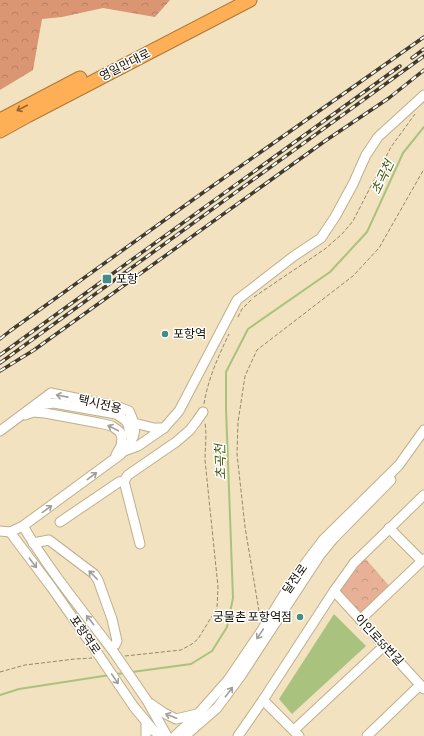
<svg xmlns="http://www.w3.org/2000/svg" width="424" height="736" font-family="'Sofia Sans Condensed','Noto Sans KR',sans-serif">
<defs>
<pattern id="forest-crowns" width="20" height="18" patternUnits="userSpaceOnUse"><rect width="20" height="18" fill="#da9573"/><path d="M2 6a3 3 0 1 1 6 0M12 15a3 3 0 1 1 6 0" fill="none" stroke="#ba7f62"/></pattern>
<pattern id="park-crowns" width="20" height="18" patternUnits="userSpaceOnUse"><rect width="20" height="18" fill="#e8b197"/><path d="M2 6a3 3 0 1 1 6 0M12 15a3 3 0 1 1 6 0" fill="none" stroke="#c69780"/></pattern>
</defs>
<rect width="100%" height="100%" fill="#f2e2bf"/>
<polygon fill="url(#forest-crowns)" points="0,0 170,0 155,17 103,8 62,17 42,19 33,70 0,90"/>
<polygon fill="url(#park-crowns)" points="365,558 391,588 362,614 357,614 339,595 340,589"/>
<polygon fill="#a9c37f" points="334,614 366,646 292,714 279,699"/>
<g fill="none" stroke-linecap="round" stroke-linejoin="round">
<g stroke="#a9c37f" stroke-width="2">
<polyline points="132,672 191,664 212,651 227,627 233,598 226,408 226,372 248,329 330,272 367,232 403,153 424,127"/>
<polyline points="116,674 126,673"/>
<polyline points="0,695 19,689 110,675"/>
</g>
<defs>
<g id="minor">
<path d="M 37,405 L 54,403 L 116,414 C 126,420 130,423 129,435"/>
<polyline points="25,415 33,412 45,413 99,423 112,426 120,432 122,438 121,446 116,455"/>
<polyline points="134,423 154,428 164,428"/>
<path d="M 0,431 L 51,393 L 119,407 L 129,411 C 139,431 135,439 121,454 L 23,526 L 10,532 L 0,531"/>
<polyline points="124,451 138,446 164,428 179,411 237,300 294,256 321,238 335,217 353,184 366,155 378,137 424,95"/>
<polyline points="60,522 119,482 124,481"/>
<path d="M 23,526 C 49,570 82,610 113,651"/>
<polyline points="389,528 422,561"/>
<polyline points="10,532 52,588 96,651"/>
<polyline points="33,543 49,540 94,574 98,580 112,619 117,641 113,649"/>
<polyline points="140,544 124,481 128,475 176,442 190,430 196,422 203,412"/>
<polyline points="334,591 424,689"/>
<polyline points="360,620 424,559"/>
<polyline points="263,700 299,736"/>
<polyline points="148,702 164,713 176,719 197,714"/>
<polyline points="149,704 167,736"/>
<polyline points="134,707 154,731 161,736"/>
<polyline points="146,722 146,736"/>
<polyline points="294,730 384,646"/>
<polyline points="175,736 198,714 228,680 262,630 295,577 323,540 399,465 424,430"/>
<polyline points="185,736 217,708 240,677 320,555 334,538 391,480"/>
<polyline points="238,736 263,700 334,591 354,563 424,495"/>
<polyline points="367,736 420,685"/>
</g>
<g id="highway">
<polyline points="0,120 80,78"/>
<polyline points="0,131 27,116 250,0"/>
</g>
</defs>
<use href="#minor" stroke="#bfaf8d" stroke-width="11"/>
<use href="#highway" stroke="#ad7738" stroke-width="15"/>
<g stroke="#93876e" stroke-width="1" stroke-dasharray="4 2" stroke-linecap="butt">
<polyline points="254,297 325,249 342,234 353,221 391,147 415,114"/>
<polyline points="238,317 242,309 252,299"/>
<path d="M 204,404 C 208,379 218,357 229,334"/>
<polyline points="260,617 245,527 237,454 238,422 245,376 257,350 353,276 379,248 424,169"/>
<path d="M 125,656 L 181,650 L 192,644 L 198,639 L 217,608 L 218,587 L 205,460 C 205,448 207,435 205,423"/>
<polyline points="0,672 25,665 75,659 92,658"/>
</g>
<use href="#minor" stroke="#fff" stroke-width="9"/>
<use href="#highway" stroke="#ffaf55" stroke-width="13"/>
<defs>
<g id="rail">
<polyline points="412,58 424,49"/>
<polyline points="0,339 10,331 194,199 424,37"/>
<polyline points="0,355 400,66"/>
<polyline points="0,363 424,56"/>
<polyline points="0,371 34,350 325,141 389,98 424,70"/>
</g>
</defs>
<use href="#rail" stroke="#423a2a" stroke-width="3.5"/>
<use href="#rail" stroke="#fff" stroke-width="2" stroke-dasharray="6" stroke-linecap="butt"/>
<defs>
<g id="minor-bridge">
<polyline points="96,651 134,707"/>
<polyline points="113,651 148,702"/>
</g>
</defs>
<use href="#minor-bridge" stroke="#bfaf8d" stroke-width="11" stroke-linecap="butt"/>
<use href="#minor-bridge" stroke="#fff" stroke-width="9"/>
</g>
<defs><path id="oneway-shaft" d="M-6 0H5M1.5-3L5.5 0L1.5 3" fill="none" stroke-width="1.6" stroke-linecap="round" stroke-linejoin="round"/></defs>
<use stroke="#956730" href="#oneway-shaft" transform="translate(22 108) rotate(153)"/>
<g stroke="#a19f9a">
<use href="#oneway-shaft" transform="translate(62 396) rotate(-169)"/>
<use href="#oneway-shaft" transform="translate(113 428) rotate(-152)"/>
<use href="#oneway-shaft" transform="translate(92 476) rotate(-37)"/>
<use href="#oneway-shaft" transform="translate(47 509) rotate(-36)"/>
<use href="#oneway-shaft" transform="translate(33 563) rotate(53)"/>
<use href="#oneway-shaft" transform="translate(93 575) rotate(-134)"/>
<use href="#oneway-shaft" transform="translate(90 620) rotate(-128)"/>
<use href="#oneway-shaft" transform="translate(260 634) rotate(124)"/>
<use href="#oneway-shaft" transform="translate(115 679) rotate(56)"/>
<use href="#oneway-shaft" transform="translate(229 692) rotate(-53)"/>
<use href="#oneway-shaft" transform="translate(171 716) rotate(-159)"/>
</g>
<g fill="#468c83" stroke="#fff" stroke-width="1.5">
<rect x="102" y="274" width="10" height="10" rx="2"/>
<circle cx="165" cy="334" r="4"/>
<circle cx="300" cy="617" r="4"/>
</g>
<g text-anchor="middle" stroke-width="3" stroke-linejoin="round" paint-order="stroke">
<g font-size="12" fill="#140e03" stroke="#fff">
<text transform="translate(125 65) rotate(-27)" y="4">영일만대로</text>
<text transform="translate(100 404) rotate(13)" y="4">택시전용</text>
<text transform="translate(295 579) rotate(-55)" y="4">달전로</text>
<text transform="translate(85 635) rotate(55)" y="4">포항역로</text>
<text transform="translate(379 640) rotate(47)" y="4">이인로55번길</text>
</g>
<g font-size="12" fill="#140e03" stroke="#fff" text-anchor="start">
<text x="116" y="283">포항</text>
<text x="173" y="338">포항역</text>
<text x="292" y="621" text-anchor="end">궁물촌 포항역점</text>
</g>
<g font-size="13" font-style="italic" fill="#3f5507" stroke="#fff">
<text transform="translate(382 177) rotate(-65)" y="5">초곡천</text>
<text transform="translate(220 462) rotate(-92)" y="5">초곡천</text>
</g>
</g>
</svg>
